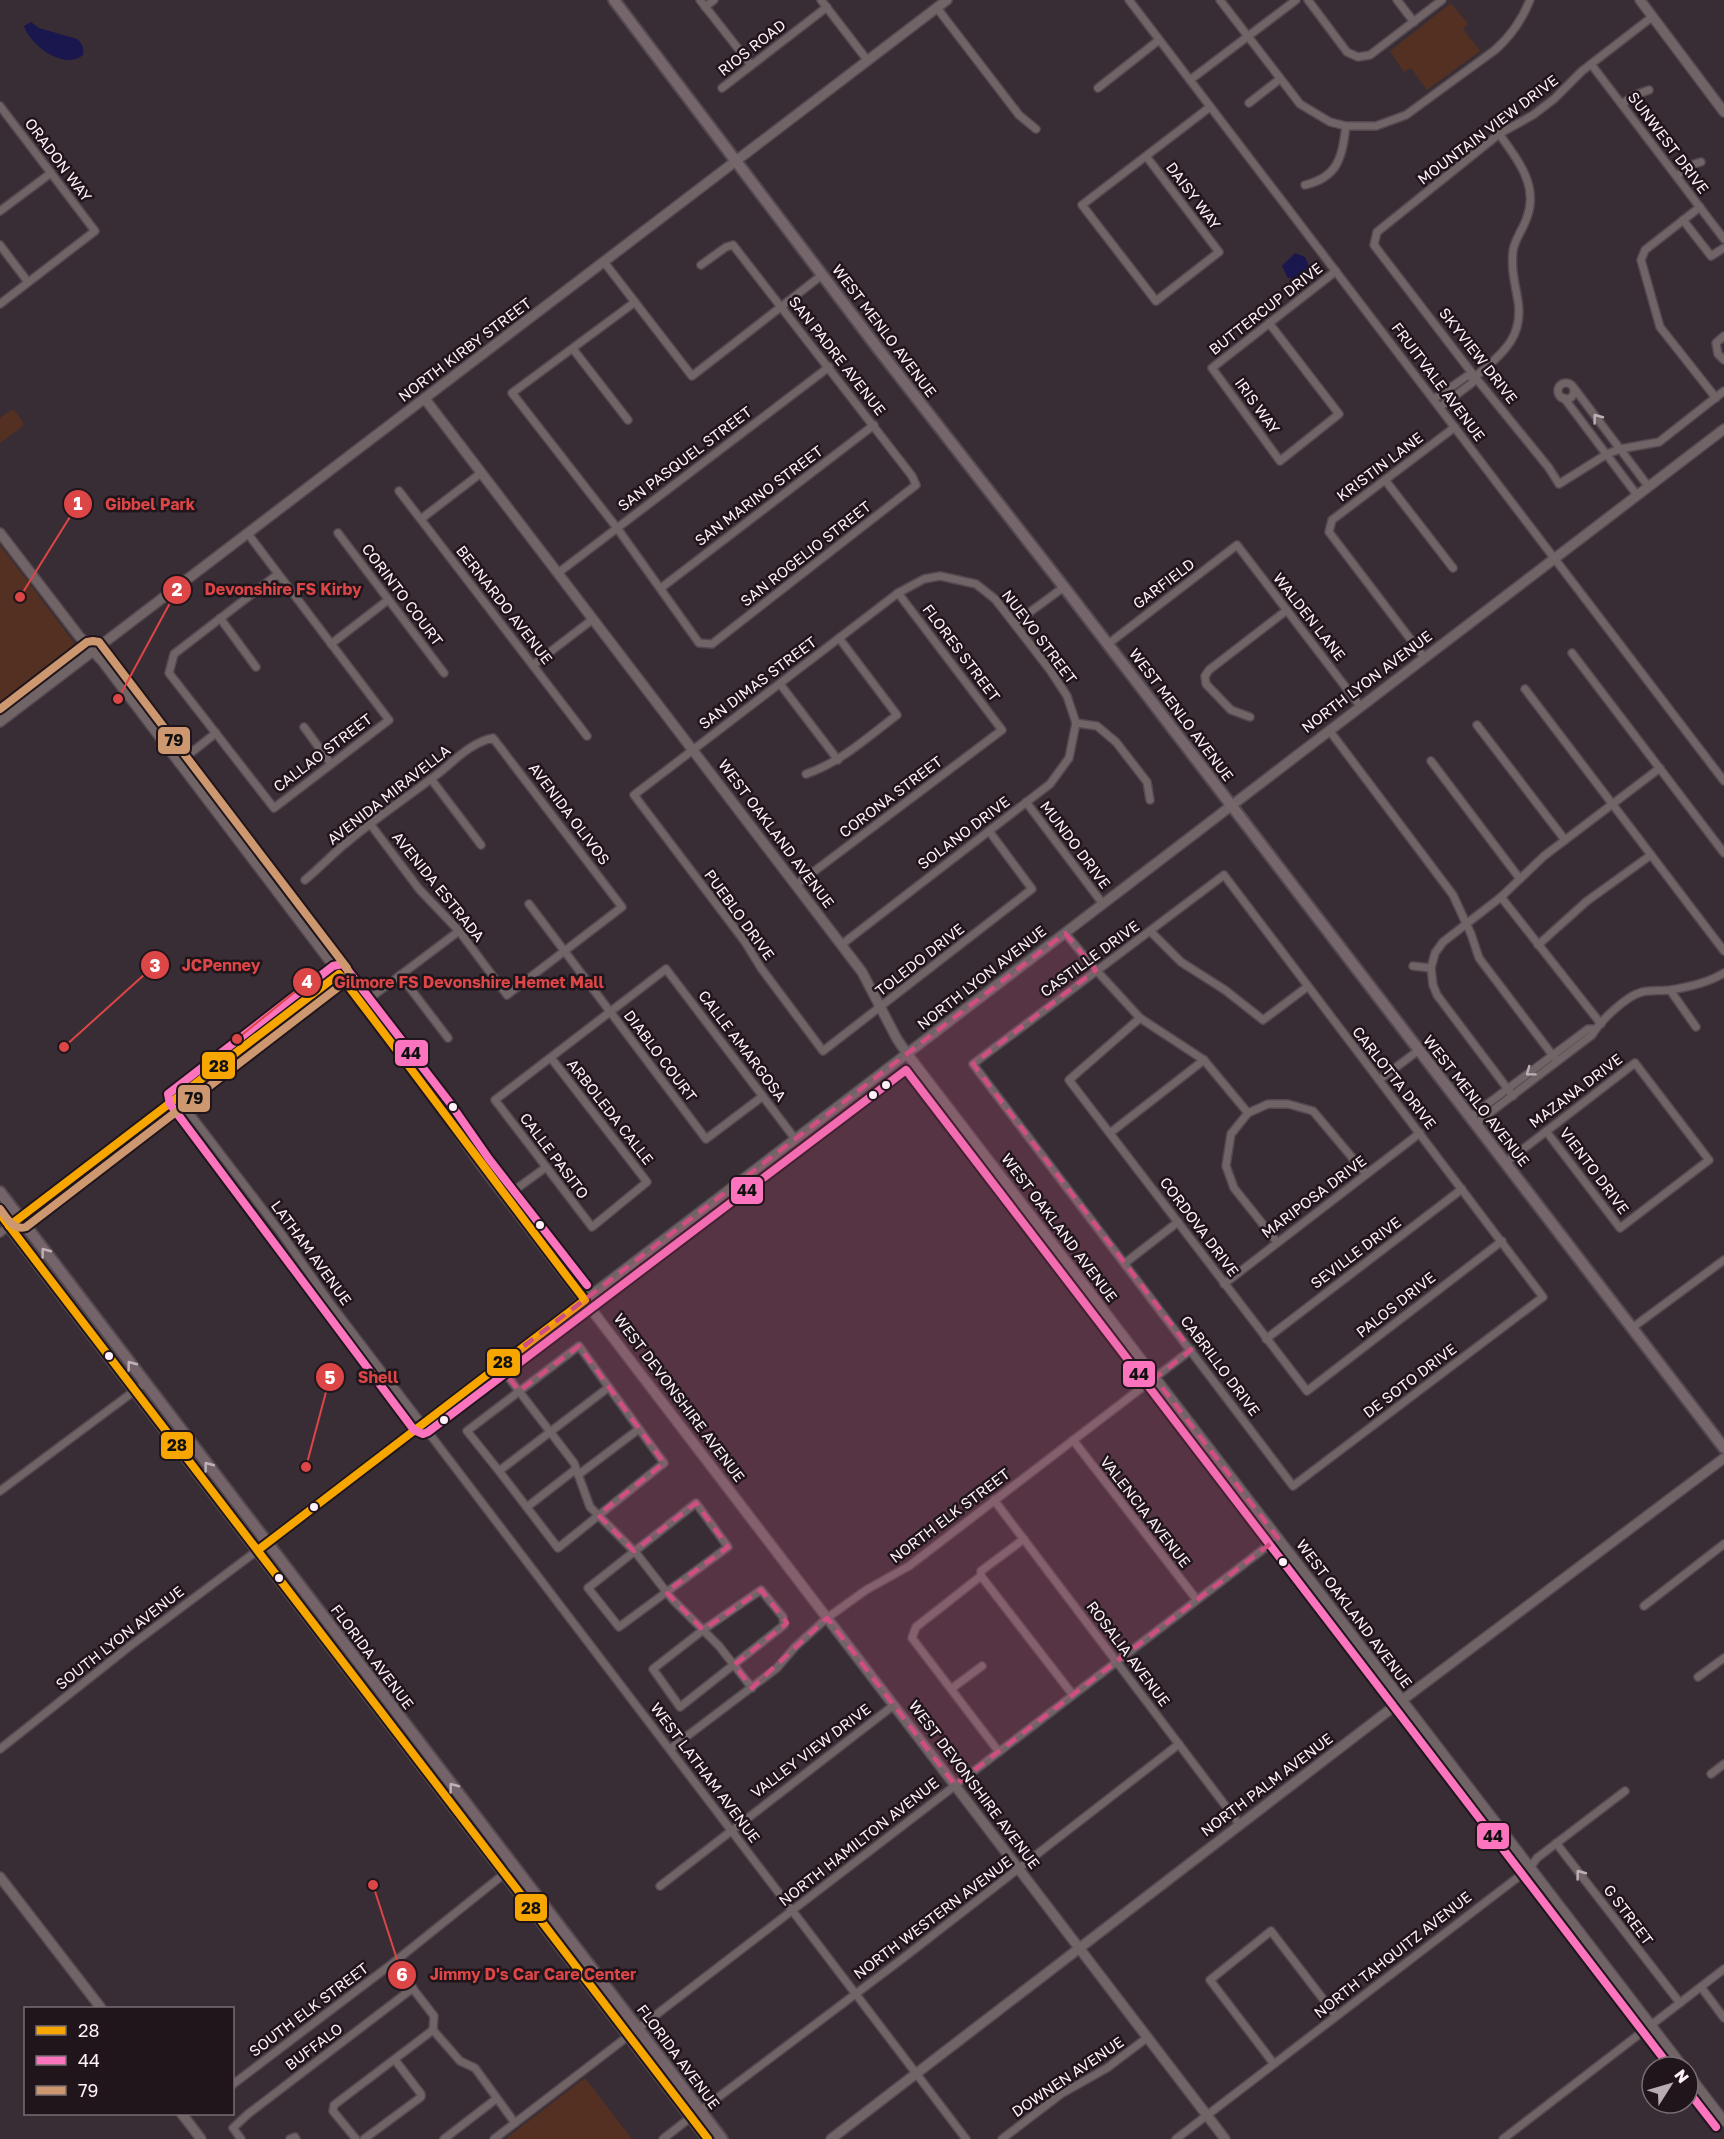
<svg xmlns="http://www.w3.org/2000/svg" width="1724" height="2139" font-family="'Golos Text',sans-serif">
<rect width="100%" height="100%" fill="#392d35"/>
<g fill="#533021">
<polygon points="1451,3 1468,24 1463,29 1480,51 1427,90 1411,68 1404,72 1390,51"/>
<polygon points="11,410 15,411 23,422 23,426 0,443 0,418"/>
<polygon points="0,545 79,649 0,708"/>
<polygon points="585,2078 632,2139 505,2139"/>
</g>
<g fill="#1a164e">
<path d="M 31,22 L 39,28 L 77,39 C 83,44 84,48 83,55 C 64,71 30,45 24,26 Z"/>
<path d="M 1295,253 L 1305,257 L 1309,266 C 1305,274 1297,280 1288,278 L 1282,266 Z"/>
</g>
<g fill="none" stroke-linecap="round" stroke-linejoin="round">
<defs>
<g id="minor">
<polyline points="700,0 751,65"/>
<polyline points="821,0 868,61"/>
<polyline points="1129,0 1724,781"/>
<path d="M 1220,0 L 1300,104 L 1330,122 L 1346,126 L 1376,126 L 1406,115 L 1495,50 C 1511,36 1522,20 1530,0"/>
<polyline points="1308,0 1347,52 1358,57 1370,55 1442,0"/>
<polyline points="1397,0 1414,22"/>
<polyline points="705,7 714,0"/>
<polyline points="937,8 1019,115 1036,129"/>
<polyline points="1652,17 1582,71 1554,99 1533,115 1499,134 1377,232 1374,245 1475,377 1549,468 1559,484 1607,454 1620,449 1659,442 1724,391"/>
<polyline points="1591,64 1724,239"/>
<polyline points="1190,80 1296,0"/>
<polyline points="722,88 827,7"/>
<polyline points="1098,88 1159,40"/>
<polyline points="1249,103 1280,79"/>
<polyline points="1622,104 1635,95 1649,90"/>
<polyline points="0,106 95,231 0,304"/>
<polyline points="1146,156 1219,252 1156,301 1082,205 1210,107"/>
<polyline points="1677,176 1691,165 1701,162"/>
<path d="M 1305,185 C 1339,177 1342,156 1346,126"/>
<polyline points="1700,207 1645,250 1641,260 1660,327 1716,398"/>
<polyline points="0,211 51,173"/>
<polyline points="1683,220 1711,256 1724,248"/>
<polyline points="0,245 28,282"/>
<polyline points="604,262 692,376 822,275"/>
<polyline points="635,302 512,393 617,528 699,643 712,644 916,485 912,476 733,245 726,247 701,265"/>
<polyline points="1269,323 1339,414 1280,461 1212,368 1336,271"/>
<polyline points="1724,336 1716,343 1718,354 1724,360"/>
<polyline points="573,349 628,420"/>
<circle cx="1566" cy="391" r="8"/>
<polyline points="1574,388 1648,486"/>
<polyline points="1564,398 1637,495"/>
<polyline points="1434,399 1467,376 1475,377"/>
<path d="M 1440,407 L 1472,383 L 1475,377 C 1500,355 1524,339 1518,301 C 1515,283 1511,270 1513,251 C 1514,240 1524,228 1527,217 C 1539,186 1517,158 1499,134"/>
<polyline points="1385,480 1453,568"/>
<polyline points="399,491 587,736"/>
<polyline points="421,519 481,473"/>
<polyline points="338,533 444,673"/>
<polyline points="248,534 389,720 274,808 169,673 174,654 278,574"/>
<polyline points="558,573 829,367"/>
<polyline points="661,588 874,425"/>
<polyline points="220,618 256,667"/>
<polyline points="1015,623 1064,587"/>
<polyline points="331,644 388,600"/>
<polyline points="1108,644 1237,545 1360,706"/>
<polyline points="1572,653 1724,853"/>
<polyline points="1424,657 1329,532 1332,520 1455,427"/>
<polyline points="533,665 593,619"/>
<polyline points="780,684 838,760"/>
<polyline points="1525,689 1724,951"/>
<polyline points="1250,717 1231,710 1206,684 1205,676 1209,670 1287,610"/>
<polyline points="1076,723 1097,726 1116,742 1147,782 1150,800"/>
<polyline points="1477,725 1565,840"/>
<polyline points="304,727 331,764"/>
<polyline points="1329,730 1453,895 1471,934 1479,958 1557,1061"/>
<polyline points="1431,761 1520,879"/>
<polyline points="178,763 216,733"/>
<path d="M 806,774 C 841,762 868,737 897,715 L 839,638"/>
<polyline points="431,779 481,845"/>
<polyline points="1026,802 1103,904"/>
<polygon points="1224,875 1543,1297 1293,1486 973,1064"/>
<path d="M 305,880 C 317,870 328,859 339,849 C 370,822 406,798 439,773 C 455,760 472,742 493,738 L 622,907 L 507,995 L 459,931 L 419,889 L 371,825"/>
<polyline points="796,885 1002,730 898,593"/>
<polyline points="1501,897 1601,1024"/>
<polyline points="529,904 706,1139 763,1096"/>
<polyline points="1150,931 1181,962 1225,990 1263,1020 1307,987"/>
<polyline points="1065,933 1096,970 1140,1018 1204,1060 1248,1113"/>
<polyline points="841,945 1050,784 1069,758 1076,723 1067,696 1050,670 995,599 976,584 940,576 924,579 898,593 634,795 745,942 761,968 823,1051 1032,889 989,831"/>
<polyline points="1538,945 1587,901 1651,855"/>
<polyline points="1413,966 1431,968"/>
<polyline points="400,975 448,1038"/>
<polyline points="1670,990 1696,1027"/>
<polyline points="362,1004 459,931"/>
<polyline points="1140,1018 1069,1080 1307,1391 1502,1241"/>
<polyline points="551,1058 647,1182 592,1227 495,1100 666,969 796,1140"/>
<polyline points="1379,1080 1419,1050"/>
<polyline points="1513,1096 1437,995 1433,985 1431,968 1435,953 1443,942 1501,897 1544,856 1660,768"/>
<polyline points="178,1098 281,1233 330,1303 966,2139"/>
<polyline points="1470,1117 1588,1029 1596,1029"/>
<path d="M 1475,1124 L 1592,1035 C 1600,1021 1626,996 1642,992 C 1651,990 1661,991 1670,990 C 1690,987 1708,983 1724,973"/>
<polyline points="1110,1133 1204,1060"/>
<polyline points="1505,1163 1635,1063 1709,1160 1620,1228 1546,1131"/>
<polyline points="505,1197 545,1168"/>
<polyline points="0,1233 339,974"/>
<polyline points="1277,1242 1234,1188 1226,1166 1231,1134 1248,1113 1268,1104 1288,1104 1313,1111 1366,1174"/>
<polyline points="1125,1263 1178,1222"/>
<polyline points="1224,1284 1420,1133"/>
<polyline points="1632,1328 1724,1260"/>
<polyline points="1266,1339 1462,1189"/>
<polyline points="499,1365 574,1463 590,1507 636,1553 672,1599 719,1646 752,1688"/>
<polyline points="609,1387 499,1471 467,1431 579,1346 639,1429"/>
<polyline points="1073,1440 1197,1600"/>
<polyline points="499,1471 558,1548 664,1463 639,1429 578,1475"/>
<polyline points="0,1491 145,1383"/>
<polyline points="994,1500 1240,1825"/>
<polygon points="696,1503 728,1547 619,1627 588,1588"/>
<polyline points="527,1507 576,1469"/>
<polyline points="981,1576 1073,1695"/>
<polygon points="761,1590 783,1617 784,1625 680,1707 653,1669 703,1630"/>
<polyline points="1644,1606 1724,1544"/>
<polyline points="1698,1677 1724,1658"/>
<polyline points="951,1689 982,1666"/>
<polyline points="0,1749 130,1646 258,1550"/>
<polyline points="670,1749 777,1668 795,1647 827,1618 866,1590 909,1566 1191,1350"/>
<polyline points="999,1752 912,1638 916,1627 981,1576 981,1571 1024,1539"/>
<polyline points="1711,1774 1724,1764"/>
<polyline points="1556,1843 1680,2003"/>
<polyline points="660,1886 894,1705"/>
<polyline points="393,1963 434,2016 433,2030 460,2061 475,2068 515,2123"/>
<polyline points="1701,1987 1724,2018"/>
<polyline points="1274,2064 1210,1980 1271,1931 1336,2016"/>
<polyline points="232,2085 393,1963 514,1866"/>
<polyline points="700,2111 902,1959 1179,1744"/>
<polyline points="241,2139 233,2128 248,2114 413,1988"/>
<polyline points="290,2139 295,2137 296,2139"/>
<polyline points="356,2139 333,2111 334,2105 433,2030"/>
<polyline points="364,2139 421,2097 421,2094 395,2060"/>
<polyline points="444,2139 496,2099"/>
<polyline points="494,2139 1278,1538"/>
<polyline points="663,2139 691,2117"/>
<polyline points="1002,2139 1061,2094 1107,2068 1148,2037"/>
<polyline points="1176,2139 1530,1868 1537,1858 1625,1791"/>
<polyline points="1503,2139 1724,1969"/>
</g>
<g id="tertiary">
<polyline points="1640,0 1724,112"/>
<polyline points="425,399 862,972 897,1039 908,1055 1683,2067"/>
<polyline points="0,533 79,636 103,662 442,1109 481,1165 1225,2139"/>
<polyline points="0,722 947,0"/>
<polyline points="263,1546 1724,429"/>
<polyline points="0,1877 101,2008"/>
<polyline points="1688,2074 1724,2121"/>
<polyline points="182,2114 201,2139"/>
<polyline points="831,2139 1401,1701 1724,1458"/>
</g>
<polyline id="secondary" points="614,0 879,350 1064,587 1724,1448"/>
<g id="primary">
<polyline points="0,1192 722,2139"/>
<polyline points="0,1214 708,2139"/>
</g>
</defs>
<use href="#minor" stroke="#544950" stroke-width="10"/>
<use href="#tertiary" stroke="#544950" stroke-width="12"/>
<use href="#secondary" stroke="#544950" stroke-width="14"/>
<use href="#primary" stroke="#544950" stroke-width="14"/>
<use href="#minor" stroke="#716467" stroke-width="7"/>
<use href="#tertiary" stroke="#716467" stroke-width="9"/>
<use href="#secondary" stroke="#74666a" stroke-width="10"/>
<use href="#primary" stroke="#746469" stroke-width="10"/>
<defs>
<g id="bus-1">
<polyline points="0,1214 708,2139"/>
<path d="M 9,1226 L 339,974 C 422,1082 502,1192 585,1300 L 258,1550"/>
</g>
<g id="bus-2">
<path d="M 587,1285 L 489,1159 L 450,1103 L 343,964 L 333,966 L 168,1094 L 170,1104 C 252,1212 332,1322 414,1430 L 423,1434 L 428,1432 L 906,1070 L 1670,2067"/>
<polyline points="1688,2091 1716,2127"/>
</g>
<path id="bus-3" d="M 0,709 L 87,642 L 93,641 L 99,642 L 347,968 L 349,974 L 345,982 L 26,1227 C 13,1231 7,1218 0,1209"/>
</defs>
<use href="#bus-1" stroke="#1f151b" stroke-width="12"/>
<use href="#bus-2" stroke="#1f151b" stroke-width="12"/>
<use href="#bus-3" stroke="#1f151b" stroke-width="12"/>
<use href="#bus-1" stroke="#f7a600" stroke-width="8"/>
<use href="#bus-2" stroke="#fc73be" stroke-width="8"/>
<use href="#bus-3" stroke="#cd976f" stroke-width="8"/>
</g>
<defs><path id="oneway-chevron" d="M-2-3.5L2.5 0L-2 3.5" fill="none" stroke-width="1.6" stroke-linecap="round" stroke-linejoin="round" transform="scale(1.5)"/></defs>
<g stroke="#bfb1b7">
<use href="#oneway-chevron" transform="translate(1597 418) rotate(-127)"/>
<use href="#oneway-chevron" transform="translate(1530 1072) rotate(143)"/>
<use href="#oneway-chevron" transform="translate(1580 1874) rotate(-127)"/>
</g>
<g stroke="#c0b1b8">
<use href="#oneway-chevron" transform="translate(45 1252) rotate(-127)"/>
<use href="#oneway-chevron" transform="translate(131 1365) rotate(-127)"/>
<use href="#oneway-chevron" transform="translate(208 1466) rotate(-127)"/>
<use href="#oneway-chevron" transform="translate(453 1787) rotate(-127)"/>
</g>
<path fill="#d14e82" fill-opacity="0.2" stroke="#d14e82" stroke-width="4.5" stroke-dasharray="12 8" stroke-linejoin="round" d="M 1065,933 L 1096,970 L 973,1064 L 1191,1350 L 1155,1378 L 1278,1538 L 955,1785 L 827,1618 L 752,1688 L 734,1665 L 787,1623 L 761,1590 L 703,1630 L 666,1592 L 728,1547 L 696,1503 L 634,1551 L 598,1515 L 664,1463 L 579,1346 L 519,1391 L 499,1365 Z"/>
<g fill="#fff0f9" stroke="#1f151b" stroke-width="2">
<circle cx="886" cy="1085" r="5"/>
<circle cx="873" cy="1095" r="5"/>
<circle cx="453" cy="1107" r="5"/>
<circle cx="540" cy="1225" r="5"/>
<circle cx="109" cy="1356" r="5"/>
<circle cx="444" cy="1420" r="5"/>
<circle cx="314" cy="1507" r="5"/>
<circle cx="1283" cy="1562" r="5"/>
<circle cx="279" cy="1578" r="5"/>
</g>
<g text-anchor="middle" stroke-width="5" stroke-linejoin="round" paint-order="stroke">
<g font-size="15" fill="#fff0f9" stroke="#1f151b">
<text transform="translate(752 48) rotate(-38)" y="5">RIOS ROAD</text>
<text transform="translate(1488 130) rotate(-37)" y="5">MOUNTAIN VIEW DRIVE</text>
<text transform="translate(1668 143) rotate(53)" y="5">SUNWEST DRIVE</text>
<text transform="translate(58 160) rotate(53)" y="5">ORADON WAY</text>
<text transform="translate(1193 196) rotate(53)" y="5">DAISY WAY</text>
<text transform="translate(1266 309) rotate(-38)" y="5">BUTTERCUP DRIVE</text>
<text transform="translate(884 331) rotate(53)" y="5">WEST MENLO AVENUE</text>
<text transform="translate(465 350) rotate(-37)" y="5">NORTH KIRBY STREET</text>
<text transform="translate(837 356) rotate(52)" y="5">SAN PADRE AVENUE</text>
<text transform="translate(1478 356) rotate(52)" y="5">SKYVIEW DRIVE</text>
<text transform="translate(1438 382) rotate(53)" y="5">FRUITVALE AVENUE</text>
<text transform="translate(1257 406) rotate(54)" y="5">IRIS WAY</text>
<text transform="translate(685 459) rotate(-37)" y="5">SAN PASQUEL STREET</text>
<text transform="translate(1380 467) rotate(-37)" y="5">KRISTIN LANE</text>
<text transform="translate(759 496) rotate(-37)" y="5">SAN MARINO STREET</text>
<text transform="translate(806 554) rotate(-38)" y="5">SAN ROGELIO STREET</text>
<text transform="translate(1164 584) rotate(-37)" y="5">GARFIELD</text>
<text transform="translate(402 595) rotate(53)" y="5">CORINTO COURT</text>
<text transform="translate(504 605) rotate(52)" y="5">BERNARDO AVENUE</text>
<text transform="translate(1309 617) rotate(52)" y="5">WALDEN LANE</text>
<text transform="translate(1039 637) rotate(53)" y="5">NUEVO STREET</text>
<text transform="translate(961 653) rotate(53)" y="5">FLORES STREET</text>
<text transform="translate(1367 682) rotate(-37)" y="5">NORTH LYON AVENUE</text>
<text transform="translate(758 683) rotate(-37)" y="5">SAN DIMAS STREET</text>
<text transform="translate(1181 715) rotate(53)" y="5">WEST MENLO AVENUE</text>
<text transform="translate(323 753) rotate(-37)" y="5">CALLAO STREET</text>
<text transform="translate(389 795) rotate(-38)" y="5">AVENIDA MIRAVELLA</text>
<text transform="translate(891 797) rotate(-37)" y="5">CORONA STREET</text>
<text transform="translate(569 814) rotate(53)" y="5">AVENIDA OLIVOS</text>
<text transform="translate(964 833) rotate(-37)" y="5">SOLANO DRIVE</text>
<text transform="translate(776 834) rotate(53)" y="5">WEST OAKLAND AVENUE</text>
<text transform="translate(1075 845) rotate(53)" y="5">MUNDO DRIVE</text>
<text transform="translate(438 887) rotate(51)" y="5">AVENIDA ESTRADA</text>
<text transform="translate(739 915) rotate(54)" y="5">PUEBLO DRIVE</text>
<text transform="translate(1090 959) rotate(-36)" y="5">CASTILLE DRIVE</text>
<text transform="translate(920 960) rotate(-38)" y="5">TOLEDO DRIVE</text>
<text transform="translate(982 978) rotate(-38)" y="5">NORTH LYON AVENUE</text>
<text transform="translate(742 1046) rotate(53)" y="5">CALLE AMARGOSA</text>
<text transform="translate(660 1056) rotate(53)" y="5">DIABLO COURT</text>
<text transform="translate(1394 1078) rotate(52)" y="5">CARLOTTA DRIVE</text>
<text transform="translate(1576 1091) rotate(-37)" y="5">MAZANA DRIVE</text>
<text transform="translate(1476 1101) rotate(52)" y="5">WEST MENLO AVENUE</text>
<text transform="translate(610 1112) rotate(52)" y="5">ARBOLEDA CALLE</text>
<text transform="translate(554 1156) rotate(53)" y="5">CALLE PASITO</text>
<text transform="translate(1594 1171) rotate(53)" y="5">VIENTO DRIVE</text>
<text transform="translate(1314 1197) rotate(-37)" y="5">MARIPOSA DRIVE</text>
<text transform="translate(1199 1227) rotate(53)" y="5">CORDOVA DRIVE</text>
<text transform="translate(1059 1228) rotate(53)" y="5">WEST OAKLAND AVENUE</text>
<text transform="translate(311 1253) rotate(54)" y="5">LATHAM AVENUE</text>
<text transform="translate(1356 1253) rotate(-37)" y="5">SEVILLE DRIVE</text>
<text transform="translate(1396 1305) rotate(-38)" y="5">PALOS DRIVE</text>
<text transform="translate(1220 1366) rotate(53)" y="5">CABRILLO DRIVE</text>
<text transform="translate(1410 1381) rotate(-37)" y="5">DE SOTO DRIVE</text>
<text transform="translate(679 1398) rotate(53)" y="5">WEST DEVONSHIRE AVENUE</text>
<text transform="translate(1145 1512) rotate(52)" y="5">VALENCIA AVENUE</text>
<text transform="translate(950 1516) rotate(-37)" y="5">NORTH ELK STREET</text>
<text transform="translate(1354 1614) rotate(53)" y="5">WEST OAKLAND AVENUE</text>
<text transform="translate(120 1638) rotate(-38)" y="5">SOUTH LYON AVENUE</text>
<text transform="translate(1128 1654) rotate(53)" y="5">ROSALIA AVENUE</text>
<text transform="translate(372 1657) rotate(53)" y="5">FLORIDA AVENUE</text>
<text transform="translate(811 1751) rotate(-37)" y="5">VALLEY VIEW DRIVE</text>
<text transform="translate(705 1773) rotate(53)" y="5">WEST LATHAM AVENUE</text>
<text transform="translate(974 1785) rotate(53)" y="5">WEST DEVONSHIRE AVENUE</text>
<text transform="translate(1267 1785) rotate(-37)" y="5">NORTH PALM AVENUE</text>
<text transform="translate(859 1842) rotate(-38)" y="5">NORTH HAMILTON AVENUE</text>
<text transform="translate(1628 1915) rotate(53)" y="5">G STREET</text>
<text transform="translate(933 1918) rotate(-37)" y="5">NORTH WESTERN AVENUE</text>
<text transform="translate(1393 1955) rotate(-38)" y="5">NORTH TAHQUITZ AVENUE</text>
<text transform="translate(309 2010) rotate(-37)" y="5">SOUTH ELK STREET</text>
<text transform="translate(314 2047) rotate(-37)" y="5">BUFFALO</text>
<text transform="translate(678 2057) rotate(53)" y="5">FLORIDA AVENUE</text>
<text transform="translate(1068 2077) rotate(-34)" y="5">DOWNEN AVENUE</text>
</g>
</g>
<path fill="none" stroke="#dc4647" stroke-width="2" d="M20 597L78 504M118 699L177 590M64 1047L155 965M237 1039L307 982M306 1467L330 1377M373 1885L402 1975"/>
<g fill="#dc4647" stroke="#1f151b" stroke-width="2">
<circle cx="20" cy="597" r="6"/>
<circle cx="118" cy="699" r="6"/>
<circle cx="64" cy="1047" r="6"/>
<circle cx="237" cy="1039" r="6"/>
<circle cx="306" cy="1467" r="6"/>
<circle cx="373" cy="1885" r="6"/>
<circle cx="78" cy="504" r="15"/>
<circle cx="177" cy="590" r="15"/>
<circle cx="155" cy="965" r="15"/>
<circle cx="307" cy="982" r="15"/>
<circle cx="330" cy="1377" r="15"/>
<circle cx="402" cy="1975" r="15"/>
</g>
<g font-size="18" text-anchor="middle" font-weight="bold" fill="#fff">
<text x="78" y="510">1</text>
<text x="177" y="596">2</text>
<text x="155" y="972">3</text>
<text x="307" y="988">4</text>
<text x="330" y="1384">5</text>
<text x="402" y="1981">6</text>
</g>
<g font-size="16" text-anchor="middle" font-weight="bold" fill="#dc4647" stroke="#1f151b" stroke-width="5" stroke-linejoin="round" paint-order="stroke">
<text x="150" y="510">Gibbel Park</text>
<text x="283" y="595">Devonshire FS Kirby</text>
<text x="221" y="971">JCPenney</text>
<text x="469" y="988">Gilmore FS Devonshire Hemet Mall</text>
<text x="378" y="1383">Shell</text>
<text x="533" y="1980">Jimmy D's Car Care Center</text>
</g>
<g stroke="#1f151b" stroke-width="2">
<rect x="157" y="726" width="34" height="29" rx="6" fill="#cd976f"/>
<rect x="394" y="1039" width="35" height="28" rx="6" fill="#fc73be"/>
<rect x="201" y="1051" width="35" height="29" rx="6" fill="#f7a600"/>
<rect x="177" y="1084" width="34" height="29" rx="6" fill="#cd976f"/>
<rect x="730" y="1176" width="34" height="29" rx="6" fill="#fc73be"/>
<rect x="486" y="1348" width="35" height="29" rx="6" fill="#f7a600"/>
<rect x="1122" y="1360" width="34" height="28" rx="6" fill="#fc73be"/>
<rect x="160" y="1431" width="34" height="29" rx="6" fill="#f7a600"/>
<rect x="1476" y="1822" width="34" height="28" rx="6" fill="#fc73be"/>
<rect x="514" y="1893" width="34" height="29" rx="6" fill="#f7a600"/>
</g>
<g font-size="16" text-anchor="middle" font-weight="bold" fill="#111">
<text x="174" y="746">79</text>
<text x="411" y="1059">44</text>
<text x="219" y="1072">28</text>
<text x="194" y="1104">79</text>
<text x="747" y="1196">44</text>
<text x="503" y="1368">28</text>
<text x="1139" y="1380">44</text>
<text x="177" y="1451">28</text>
<text x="1493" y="1842">44</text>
<text x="531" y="1914">28</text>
</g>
<rect x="24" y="2007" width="210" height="108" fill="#1f151b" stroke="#796d74" stroke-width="1.5"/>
<rect x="36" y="2026" width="30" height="9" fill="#f7a600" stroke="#796d74" stroke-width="1.5"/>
<text x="78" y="2037" font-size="18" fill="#fff0f9">28</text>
<rect x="36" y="2056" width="30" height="9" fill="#fc73be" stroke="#796d74" stroke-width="1.5"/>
<text x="78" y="2067" font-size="18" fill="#fff0f9">44</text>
<rect x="36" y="2086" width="30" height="9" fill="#cd976f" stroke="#796d74" stroke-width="1.5"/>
<text x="78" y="2097" font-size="18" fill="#fff0f9">79</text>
<g transform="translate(1670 2085) rotate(53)"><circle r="28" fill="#1f151b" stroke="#796d74" stroke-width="1.5"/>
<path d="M0-4.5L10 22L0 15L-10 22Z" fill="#baacb4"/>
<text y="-9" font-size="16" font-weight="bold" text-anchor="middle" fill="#fff0f9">N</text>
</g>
</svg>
